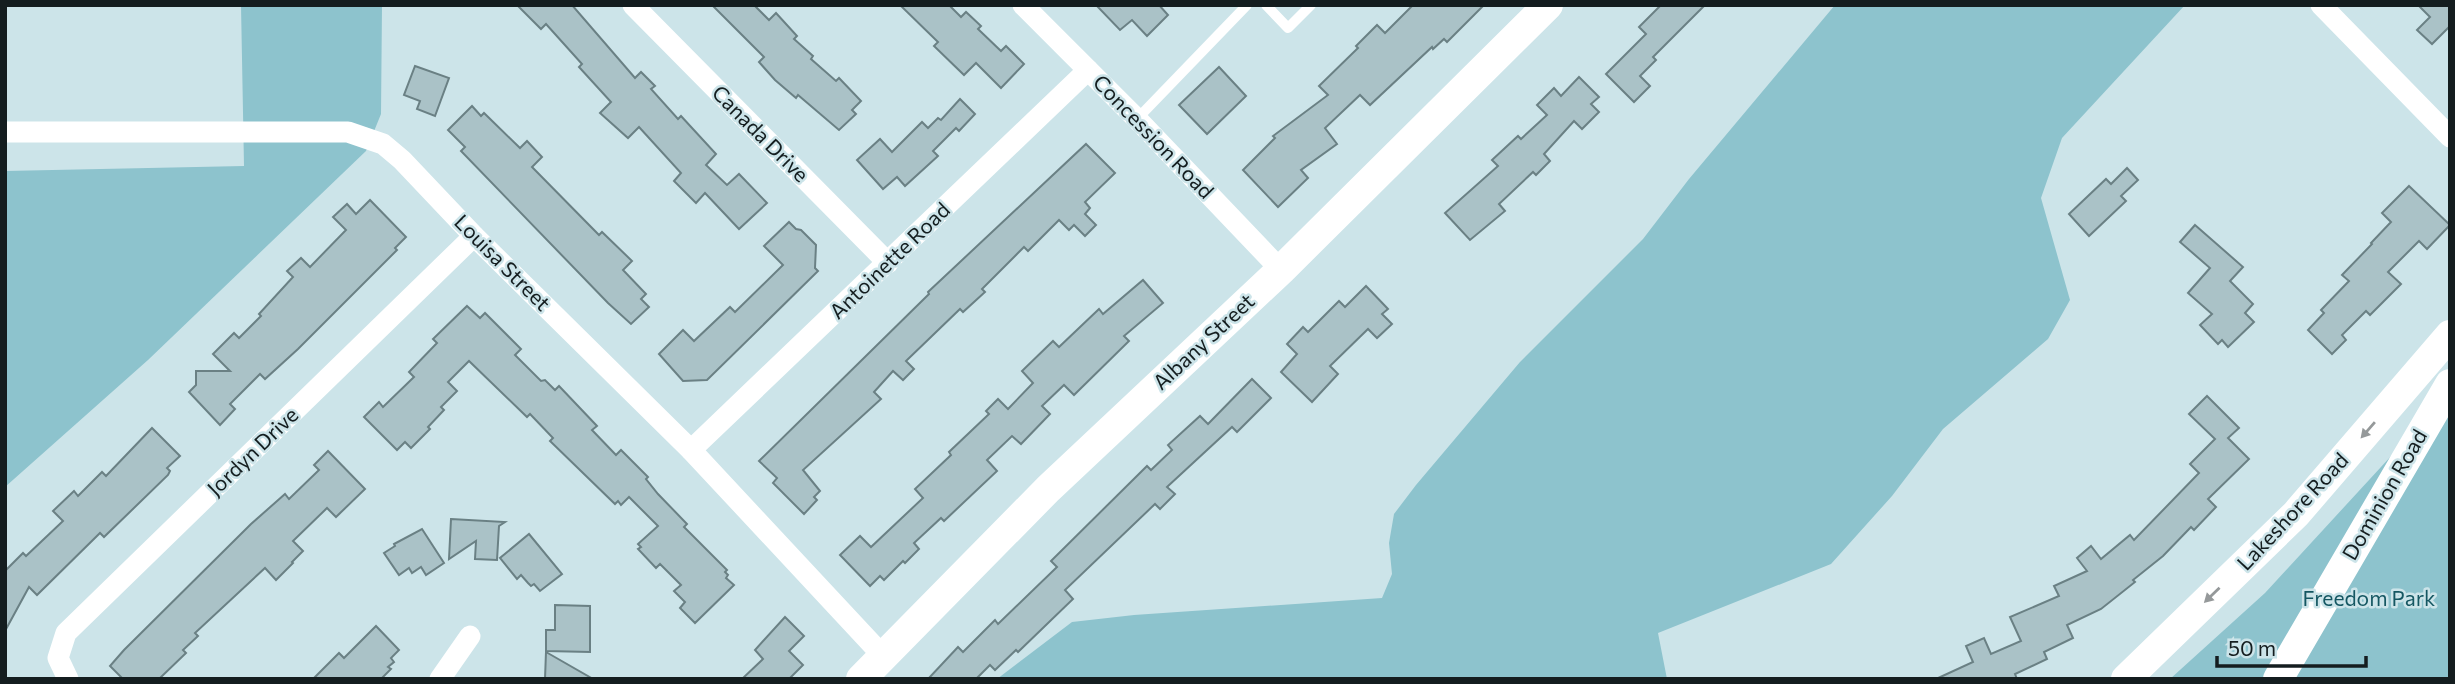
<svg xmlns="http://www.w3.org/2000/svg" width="2455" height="684" font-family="Commissioner,sans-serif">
<rect width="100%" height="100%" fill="#cce4e9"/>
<g fill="#8dc3cd">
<polygon points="241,5 382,5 381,114 366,151 148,360 5,487 5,171 244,166"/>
<polygon points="1835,5 2185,5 2062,138 2041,198 2070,300 2048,339 1943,429 1892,496 1831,564 1658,633 1667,679 997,679 1072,622 1134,615 1382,598 1392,574 1389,543 1394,514 1416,485 1520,362 1643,239 1689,179"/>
<polygon points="2450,392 2450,679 2170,679 2265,593"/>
</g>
<g fill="#aac2c7" stroke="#6a8084" stroke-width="2">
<polygon points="517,5 572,5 635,78 641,72 655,86 651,89 678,119 681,116 716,154 706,165 727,185 739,174 767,203 739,229 705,193 696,203 674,181 681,173 639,127 628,138 600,113 611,102 579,67 582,64 546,24 541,29"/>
<polygon points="712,5 754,5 769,20 776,13 797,36 794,39 813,56 811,59 836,81 839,78 861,101 852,110 856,114 839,130 798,95 796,98 775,80 759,62 764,57"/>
<polygon points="900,5 949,5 961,17 966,12 981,26 978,29 1001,51 1006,46 1024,64 1001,88 976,63 964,75 934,46 938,42"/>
<polygon points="1096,5 1159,5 1168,15 1147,36 1132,20 1120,30"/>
<polygon points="1413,5 1484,5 1447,42 1444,39 1433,49 1432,47 1370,105 1360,95 1325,128 1337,144 1301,170 1308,178 1278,207 1243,170 1275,138 1273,136 1328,95 1319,86 1358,48 1356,46 1377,25 1385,33"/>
<polygon points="1661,5 1705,5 1653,57 1656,60 1640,76 1650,86 1634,102 1606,74 1646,34 1639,27"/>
<polygon points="2418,5 2450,5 2450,26 2432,44 2417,30 2430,17"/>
<polygon points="415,66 449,78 435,116 417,109 420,101 404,95"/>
<polygon points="1219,67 1246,96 1207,134 1179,105"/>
<polygon points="1579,77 1599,97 1591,104 1599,112 1582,129 1574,121 1544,154 1550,161 1536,175 1533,172 1499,204 1505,211 1470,240 1445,213 1498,166 1492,160 1518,136 1521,139 1547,115 1537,105 1554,88 1561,96"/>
<polygon points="960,99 975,114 959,131 956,128 933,151 938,156 905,186 897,177 883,189 857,160 880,139 892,152 922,122 928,128 938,118 941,120"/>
<polygon points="472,106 481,116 484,113 520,148 527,141 542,157 532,167 599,235 602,232 632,261 623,270 646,294 641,299 649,307 631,324 608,303 461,151 465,147 448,130"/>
<polygon points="1086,144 1115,173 1085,202 1090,208 1085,214 1096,225 1085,236 1074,225 1069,230 1059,220 1028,251 1024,247 982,289 985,292 963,312 960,309 906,361 914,369 903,380 893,371 874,392 881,399 803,470 820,491 814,497 817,500 804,514 773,483 777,478 759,461 929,294 928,292"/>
<polygon points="2127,168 2138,180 2121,196 2126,201 2089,236 2069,214 2106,179 2111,184"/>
<polygon points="2409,186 2450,225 2427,249 2419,241 2388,272 2401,284 2370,315 2366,311 2342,335 2346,340 2332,354 2308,330 2324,313 2321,310 2349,281 2342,275 2372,244 2371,243 2391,222 2382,213"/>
<polygon points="370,200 406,237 395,248 397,250 298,349 265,379 260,374 230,404 235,409 220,425 189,392 196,385 196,371 230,371 213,354 234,333 239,338 261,316 259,314 293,277 287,271 301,258 310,267 346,230 333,217 347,204 356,214"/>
<polygon points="789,222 796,229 801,230 816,245 815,268 818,271 707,380 683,381 659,354 683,330 694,341 730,307 735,312 783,265 764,246"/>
<polygon points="2195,225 2243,267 2230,281 2253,304 2245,313 2254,322 2228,347 2222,340 2218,344 2200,325 2212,314 2188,293 2210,268 2180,242"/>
<polygon points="1143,280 1163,303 1124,336 1129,341 1074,395 1064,385 1042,406 1050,414 1021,444 1012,436 987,460 997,471 944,521 941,518 914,543 919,549 905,563 903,561 884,580 880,576 870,586 840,555 860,536 871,547 923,498 915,489 951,455 949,452 989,414 986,411 998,399 1008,409 1033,383 1022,371 1053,341 1059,347 1099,309 1103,314"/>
<polygon points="1366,286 1388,309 1382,314 1392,324 1377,338 1368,329 1330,366 1338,374 1312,402 1281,372 1297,354 1287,344 1303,327 1308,332 1339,301 1345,307"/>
<polygon points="467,306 480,318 485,313 521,349 515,355 541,381 545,380 555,390 559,386 597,426 592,430 616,455 621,450 648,477 646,479 658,494 687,524 684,527 727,570 725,572 728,575 726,578 734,585 695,623 680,608 685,602 674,591 681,585 660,564 656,568 638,549 641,547 638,544 658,526 629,497 621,505 618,501 615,504 550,441 553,438 530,414 527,417 469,361 448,382 457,391 441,407 444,410 428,427 430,429 411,448 405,442 397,450 364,417 379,402 383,407 414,377 409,372 437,343 433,339"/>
<polygon points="1252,379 1271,398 1237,432 1232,427 1167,487 1175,494 1160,509 1155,504 1065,590 1073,599 1018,652 1016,650 995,670 990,665 976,679 928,679 958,647 963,652 995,620 998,624 1057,567 1051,561 1147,466 1151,470 1172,450 1168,445 1200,416 1208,424"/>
<polygon points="2207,396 2239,428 2228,438 2249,459 2208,499 2216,507 2194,530 2191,527 2163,556 2133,580 2135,582 2101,609 2067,625 2073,638 2044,652 2047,659 2015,674 2017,679 1936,679 1973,662 1966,646 1984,638 1991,654 2021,641 2010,617 2059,596 2054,586 2087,571 2077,558 2091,546 2101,559 2130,535 2134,540 2199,473 2190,464 2215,439 2189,414"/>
<polygon points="152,428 180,456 167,468 170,471 168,475 104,537 100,533 37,595 29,587 5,631 5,571 23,553 26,556 63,521 53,511 74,491 78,496 102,472 106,476"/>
<polygon points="328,451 365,489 336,517 327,508 293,541 303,551 292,562 293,563 276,580 265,568 195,633 198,636 183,650 186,653 159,679 123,679 110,666 124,650 251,524 285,494 289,499 319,470 314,465"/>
<polygon points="451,519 505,522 499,526 497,560 475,559 476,541 449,559"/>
<polygon points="422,529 444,563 426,575 421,567 412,573 409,568 399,575 384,553 395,546 394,544"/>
<polygon points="529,534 562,574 540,591 534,584 531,586 528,583 521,575 517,579 500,558"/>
<polygon points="555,605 590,606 590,652 546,651 546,630 555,630"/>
<polygon points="785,617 804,636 789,651 803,665 789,679 742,679 763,659 755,650"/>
<polygon points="376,626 399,650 391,658 394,662 388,667 391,669 381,679 313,679 339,653 344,658"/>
<polygon points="546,652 593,679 545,679"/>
</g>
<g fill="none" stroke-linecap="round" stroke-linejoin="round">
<g stroke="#fff" stroke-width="10">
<polyline points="1266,5 1288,28 1311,5"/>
<polyline points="1137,119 1247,5"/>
</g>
<g stroke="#fff" stroke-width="21">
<polyline points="633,5 888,263"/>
<polyline points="1023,5 1137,119 1281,270"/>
<polyline points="2321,5 2450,137"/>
<polyline points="5,132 348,132 383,144 402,160 474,236 691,450 884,657"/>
<polyline points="691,450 1088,70"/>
<polyline points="68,679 58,658 66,633 474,236"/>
<polyline points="440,679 470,636"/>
</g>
<g stroke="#fff" stroke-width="30">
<polyline points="861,679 1048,489 1281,270 1548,5"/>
<polyline points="2126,679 2296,514 2450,335"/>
<polyline points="2278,679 2450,384"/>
</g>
</g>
<defs><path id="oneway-solid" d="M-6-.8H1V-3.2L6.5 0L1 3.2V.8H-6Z" transform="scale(1.75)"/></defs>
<g fill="#95999a">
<use href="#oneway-solid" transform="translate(2368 430) rotate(131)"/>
<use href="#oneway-solid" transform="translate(2212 595) rotate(136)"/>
</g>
<g text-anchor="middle" stroke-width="5" stroke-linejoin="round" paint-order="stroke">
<g font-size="21" fill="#141d1f" stroke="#cce4e9">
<text transform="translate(760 134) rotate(45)" y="7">Canada Drive</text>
<text transform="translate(1153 137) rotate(46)" y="7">Concession Road</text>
<text transform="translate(890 261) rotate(-44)" y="7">Antoinette Road</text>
<text transform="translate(502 263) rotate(45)" y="7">Louisa Street</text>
<text transform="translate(1204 342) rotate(-43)" y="7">Albany Street</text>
<text transform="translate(253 452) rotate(-44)" y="7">Jordyn Drive</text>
<text transform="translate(2385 495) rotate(-60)" y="7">Dominion Road</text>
<text transform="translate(2293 512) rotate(-47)" y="7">Lakeshore Road</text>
</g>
<g font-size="21" fill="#155762" stroke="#cce4e9">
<text x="2369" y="606">Freedom Park</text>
</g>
</g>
<rect width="2455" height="684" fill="none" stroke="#141d1f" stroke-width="14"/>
<path d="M2217 656v10h149v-10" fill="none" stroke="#141d1f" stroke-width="3.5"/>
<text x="2228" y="656" font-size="21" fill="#141d1f" stroke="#cce4e9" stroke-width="5" paint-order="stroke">50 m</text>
</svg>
